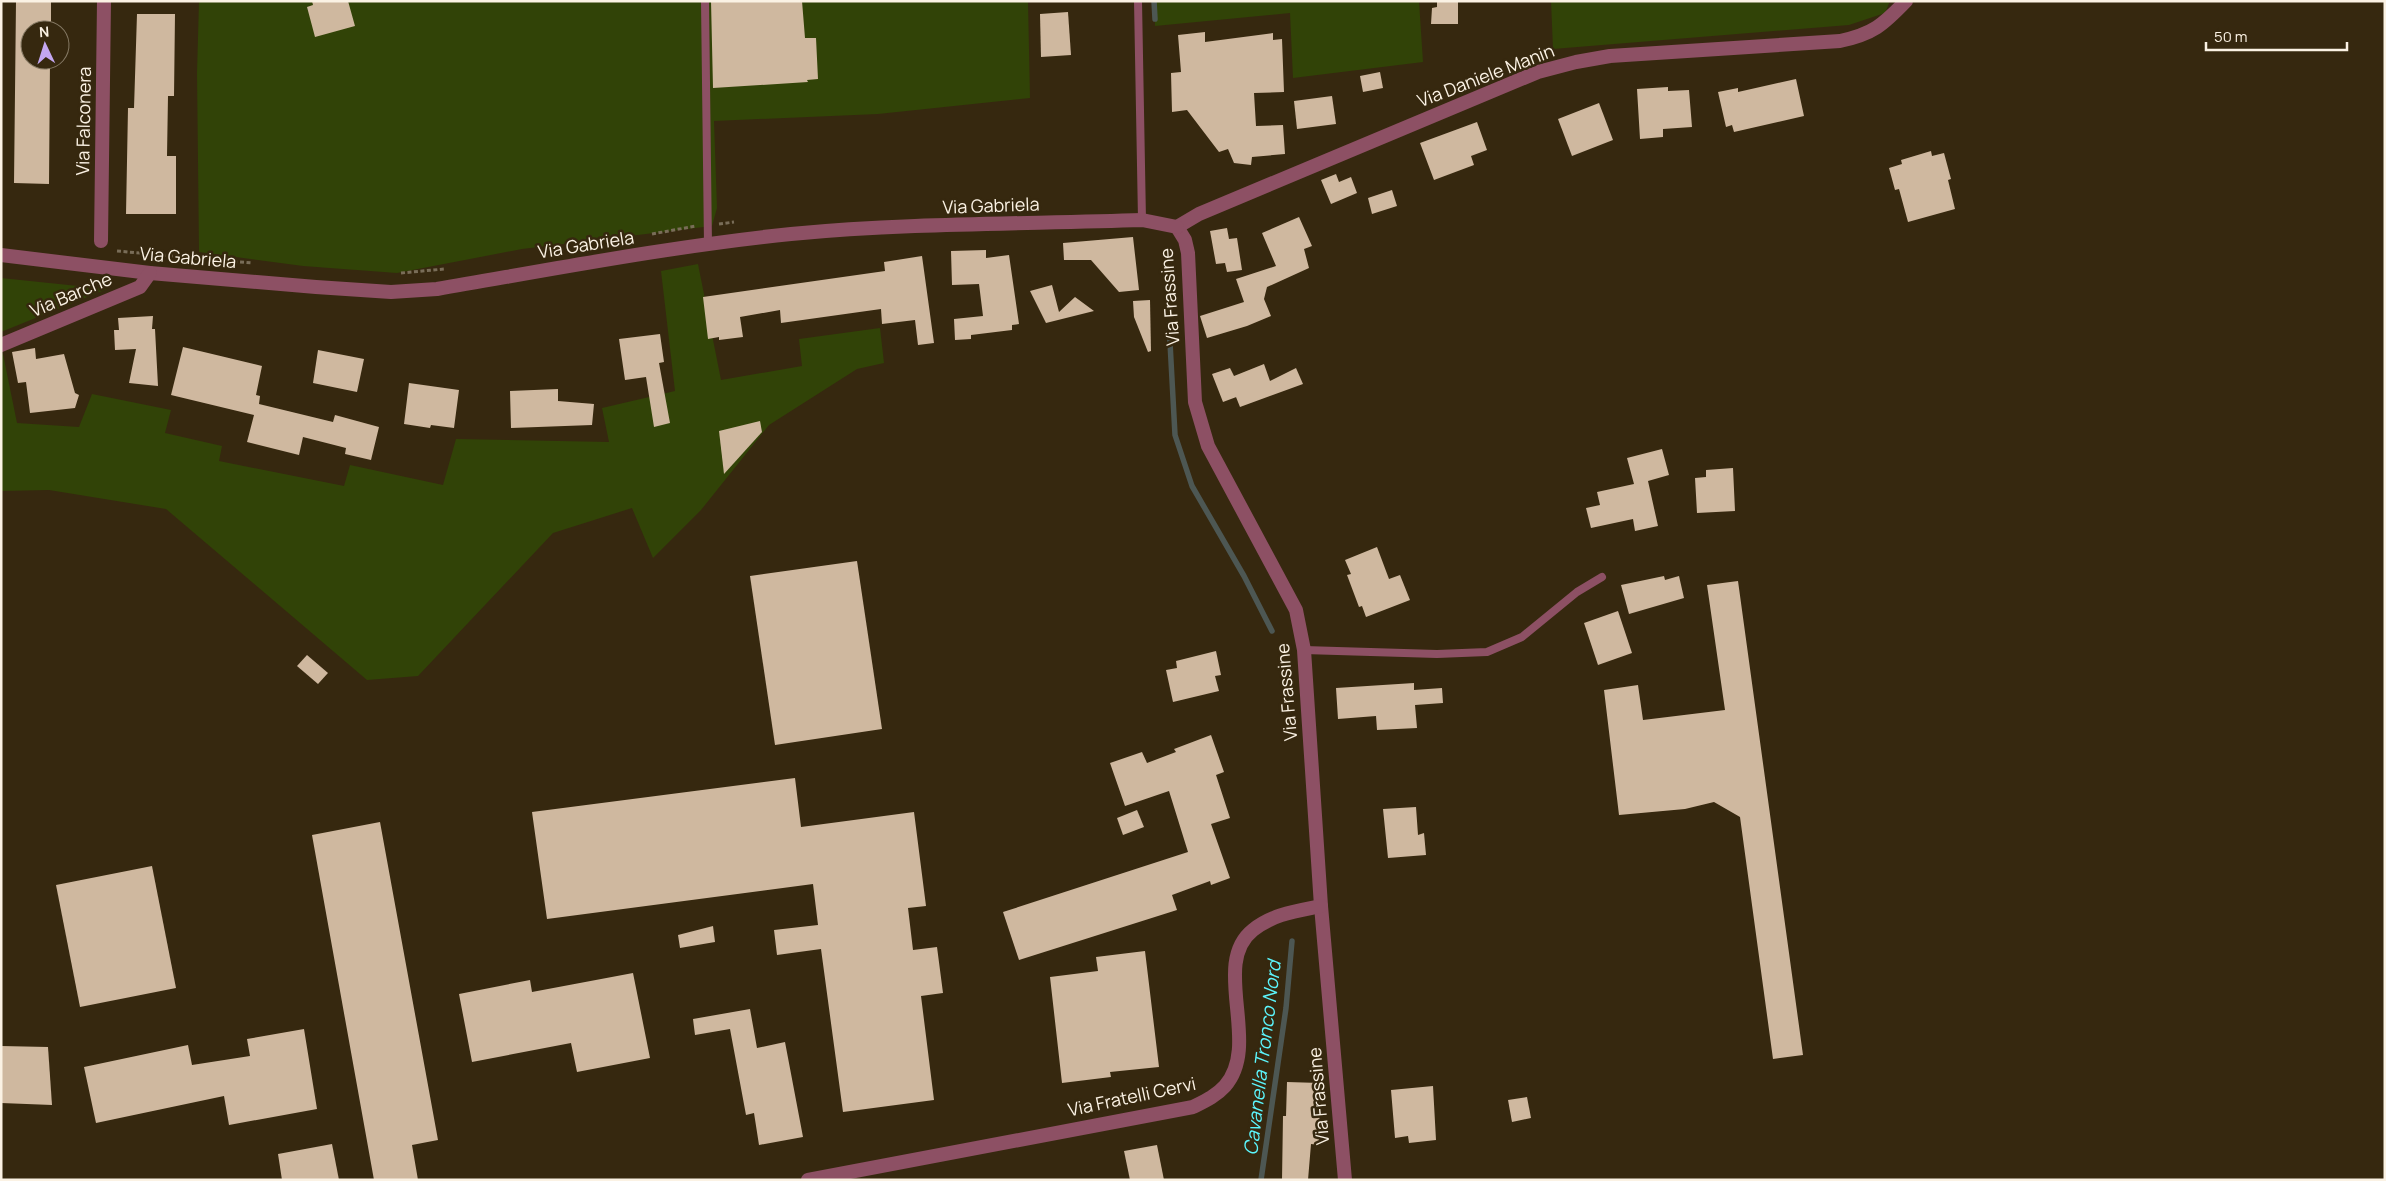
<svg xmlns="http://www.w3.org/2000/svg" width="2386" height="1181" font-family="Manrope,sans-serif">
<rect width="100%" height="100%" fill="#36280f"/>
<g fill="#314307">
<polygon points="199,1 1028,1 1030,98 878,114 714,121 717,208 712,226 522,249 397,273 303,266 199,252 197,73"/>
<polygon points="1155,1 1419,1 1423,62 1293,78 1290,13 1155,26"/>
<polygon points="1551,1 1890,1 1885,13 1849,25 1553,49"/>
<polygon points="698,264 721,380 802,366 799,339 880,328 884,363 857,369 769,425 701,510 653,558 632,508 553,533 418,676 367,680 166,509 49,490 1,491 1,355 3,354 17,423 79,427 92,394 171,410 165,433 222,446 219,461 344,486 350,465 443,485 456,439 609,442 602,408 675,391 661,271"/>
<polygon points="1,278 107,289 1,332"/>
</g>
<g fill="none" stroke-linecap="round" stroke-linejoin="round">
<g stroke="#4d5753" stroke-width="5.5">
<polyline points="1154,1 1155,19"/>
<polyline points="1169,324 1175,435 1192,486 1244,576 1272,631"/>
<polyline points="1261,1180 1286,1008 1292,941"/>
</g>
</g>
<g fill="#cfb89f">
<polygon points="16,1 51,1 51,30 30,30 30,60 50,60 49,184 14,183"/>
<polygon points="312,1 348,1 355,26 315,37 307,7 313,5"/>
<polygon points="711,1 802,1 805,38 816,38 818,79 807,80 808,82 713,88"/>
<polygon points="1437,1 1458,1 1458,24 1431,24 1432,8 1437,7"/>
<polygon points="1068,12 1071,55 1041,57 1040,14"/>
<polygon points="137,14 175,14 174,96 168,96 167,156 176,156 176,214 126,214 128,108 134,108"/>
<polygon points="1205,32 1205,42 1273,33 1273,40 1282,39 1284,92 1254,93 1256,126 1283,125 1285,154 1252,157 1251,165 1234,163 1228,149 1219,152 1187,110 1172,112 1171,73 1181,72 1178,35"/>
<polygon points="1380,72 1383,88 1363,92 1360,76"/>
<polygon points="1796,79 1804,116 1734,132 1732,125 1726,127 1718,92 1738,88 1738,92"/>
<polygon points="1668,87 1668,91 1689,90 1692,127 1663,129 1663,137 1640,139 1637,89"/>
<polygon points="1332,96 1336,124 1297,129 1294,101"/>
<polygon points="1599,103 1613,140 1572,156 1558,119"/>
<polygon points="1477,122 1487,150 1471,156 1474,165 1434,180 1420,143"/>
<polygon points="1931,151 1932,156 1944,153 1951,179 1948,180 1955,209 1908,222 1899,189 1895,190 1889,168 1902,164 1901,160"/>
<polygon points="1336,174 1339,182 1351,177 1357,193 1331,204 1321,180"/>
<polygon points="1392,190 1397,206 1372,214 1368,198"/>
<polygon points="1299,217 1312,246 1304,249 1309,268 1267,287 1264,299 1271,316 1247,326 1207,338 1200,316 1244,302 1236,279 1276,266 1262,233"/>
<polygon points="1227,228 1229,239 1237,238 1242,270 1227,272 1225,263 1216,264 1210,231"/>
<polygon points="1133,237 1139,290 1119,292 1091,260 1064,260 1063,243"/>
<polygon points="986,250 986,258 1009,255 1019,324 1012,325 1012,330 971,335 971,339 955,340 954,319 983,316 979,284 952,285 951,251"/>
<polygon points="922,256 934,343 918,345 915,320 882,324 881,309 781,323 780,310 740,317 743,337 719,340 719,337 708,339 703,297 885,271 884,262"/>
<polygon points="1052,285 1059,312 1075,297 1094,311 1046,323 1030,291"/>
<polygon points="1150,300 1151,351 1148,352 1134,317 1133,301"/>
<polygon points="153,316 152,329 155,329 158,386 129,383 136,349 115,350 114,330 119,330 118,318"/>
<polygon points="660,334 664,362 659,363 670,423 654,427 646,377 625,380 619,339"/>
<polygon points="183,347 262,366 256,395 260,396 259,404 333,422 335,415 379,427 371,460 345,454 346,448 303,437 299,455 247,442 254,415 171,395"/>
<polygon points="35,348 36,359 64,354 75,393 79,395 75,408 30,413 26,382 18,383 12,352"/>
<polygon points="318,350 364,359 357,392 313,383"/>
<polygon points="1264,364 1270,381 1296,368 1303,384 1240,407 1236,397 1239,396 1223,402 1212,374 1230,368 1234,376"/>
<polygon points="409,383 459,390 454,428 431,425 430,428 404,424"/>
<polygon points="558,389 558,401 594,404 592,425 511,428 510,391"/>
<polygon points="760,421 762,432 724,474 719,431"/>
<polygon points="1662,449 1669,475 1648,481 1658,526 1635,531 1633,519 1591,528 1586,508 1600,505 1597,492 1634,484 1627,458"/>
<polygon points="1733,468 1735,511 1697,513 1695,478 1706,477 1706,470"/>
<polygon points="1377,547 1389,579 1400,575 1410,600 1366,617 1362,606 1359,607 1347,575 1351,574 1345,560"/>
<polygon points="857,561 882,729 775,745 750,576"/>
<polygon points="1664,576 1665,580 1679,576 1684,598 1629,614 1621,585"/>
<polygon points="1738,581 1803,1055 1773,1059 1740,817 1714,802 1685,809 1619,815 1604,690 1638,685 1643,720 1725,710 1707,585"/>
<polygon points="1618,611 1632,653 1598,665 1584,623"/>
<polygon points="1216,651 1221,675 1215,676 1219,691 1173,702 1166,670 1177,668 1176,661"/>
<polygon points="307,655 328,673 318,684 297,666"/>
<polygon points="1414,683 1414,690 1442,688 1443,703 1415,705 1417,728 1377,730 1376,716 1338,719 1336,688"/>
<polygon points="1211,735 1224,772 1216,775 1230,818 1211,824 1230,878 1211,885 1210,881 1172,895 1177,910 1019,960 1003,912 1188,852 1169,791 1125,806 1110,763 1142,752 1147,763 1176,752 1174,749"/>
<polygon points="795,778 801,827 914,812 926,906 908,908 913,950 937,947 943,993 921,996 934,1100 843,1112 821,949 777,955 774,930 818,925 813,884 547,919 532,812"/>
<polygon points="1416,807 1418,835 1424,833 1426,855 1388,858 1383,809"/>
<polygon points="1137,810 1144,827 1123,835 1117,818"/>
<polygon points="380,822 438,1140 412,1145 418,1180 374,1180 312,835"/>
<polygon points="152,866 176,988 80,1007 56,885"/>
<polygon points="713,926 715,942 680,948 678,935"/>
<polygon points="1145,951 1159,1067 1110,1072 1111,1077 1062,1083 1050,977 1098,971 1096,957"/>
<polygon points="633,973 650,1058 577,1072 571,1043 472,1062 459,994 530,980 532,992"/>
<polygon points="750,1009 757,1048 785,1042 803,1137 759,1145 754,1113 746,1115 730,1029 695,1035 693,1019"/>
<polygon points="304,1029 317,1109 229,1125 224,1096 96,1123 84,1067 188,1045 192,1065 250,1056 247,1039"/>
<polygon points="1,1046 48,1047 52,1105 1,1103"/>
<polygon points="1287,1082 1320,1083 1319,1145 1311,1144 1308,1180 1282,1180 1283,1116 1286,1116"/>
<polygon points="1433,1086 1436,1140 1409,1143 1408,1136 1395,1138 1391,1090"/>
<polygon points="1527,1097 1531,1118 1512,1122 1508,1100"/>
<polygon points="332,1144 339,1180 282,1180 278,1154"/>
<polygon points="1157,1145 1164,1180 1130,1180 1124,1151"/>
</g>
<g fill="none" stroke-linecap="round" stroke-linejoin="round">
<g stroke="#796d58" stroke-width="3" stroke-dasharray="4 2.5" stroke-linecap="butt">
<polyline points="719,224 734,222"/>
<polyline points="652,234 696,226"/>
<polyline points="117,251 252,263"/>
<polyline points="401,273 444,269"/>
</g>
<g stroke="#8d5064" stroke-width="8">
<polyline points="705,1 708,245"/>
<polyline points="1138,1 1142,220"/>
<polyline points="1304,650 1437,654 1487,652 1522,637 1577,592 1602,577"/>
</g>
<g stroke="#8d5064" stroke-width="14">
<polyline points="1177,227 1185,240 1188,253 1195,402 1208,446 1296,610 1304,650 1321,906 1345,1180"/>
<path d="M 1177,227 L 1199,214 L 1538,72 L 1576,62 L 1610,56 L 1840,41 C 1873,34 1883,25 1906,1"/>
<polyline points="101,241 104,1"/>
<path d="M 1,255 L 150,273 L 316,287 L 391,292 L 437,289 C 554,269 673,246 791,234 C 908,223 1025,224 1142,220 L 1177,227"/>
<polyline points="1,345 140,287 150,273"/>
<path d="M 808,1180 L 1193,1107 C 1205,1101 1216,1096 1225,1086 C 1262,1044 1210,964 1253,930 C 1273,914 1297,911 1321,906"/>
</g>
</g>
<g text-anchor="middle" stroke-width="5" stroke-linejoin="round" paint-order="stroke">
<g font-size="18" fill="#fbf2e4" stroke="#36280f">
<text transform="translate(1486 76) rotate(-21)" y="6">Via Daniele Manin</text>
<text transform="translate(84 121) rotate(-89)" y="6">Via Falconera</text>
<text transform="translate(991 206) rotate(-2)" y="6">Via Gabriela</text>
<text transform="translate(586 245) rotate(-9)" y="6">Via Gabriela</text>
<text transform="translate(188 258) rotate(5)" y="6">Via Gabriela</text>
<text transform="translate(71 295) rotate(-23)" y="6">Via Barche</text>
<text transform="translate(1170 297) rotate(-94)" y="6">Via Frassine</text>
<text transform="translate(1287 692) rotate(-95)" y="6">Via Frassine</text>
<text transform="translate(1319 1096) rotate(-95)" y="6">Via Frassine</text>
<text transform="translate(1132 1097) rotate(-12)" y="6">Via Fratelli Cervi</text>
</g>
<g font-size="19" font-style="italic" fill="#5cf5fc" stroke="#36280f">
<text transform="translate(1262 1058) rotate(-83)" y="7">Cavanella Tronco Nord</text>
</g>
</g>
<rect width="2386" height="1181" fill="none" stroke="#fbf2e4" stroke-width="5"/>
<g transform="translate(45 45) rotate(356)"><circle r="24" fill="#36280f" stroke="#857964"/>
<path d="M0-4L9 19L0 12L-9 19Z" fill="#c4a7f1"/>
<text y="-8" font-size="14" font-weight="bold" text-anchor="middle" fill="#fbf2e4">N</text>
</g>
<path d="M2206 42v8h141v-8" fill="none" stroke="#fbf2e4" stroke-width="2.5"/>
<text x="2214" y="42" font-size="15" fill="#fbf2e4" stroke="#36280f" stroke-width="4" paint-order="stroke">50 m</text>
</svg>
